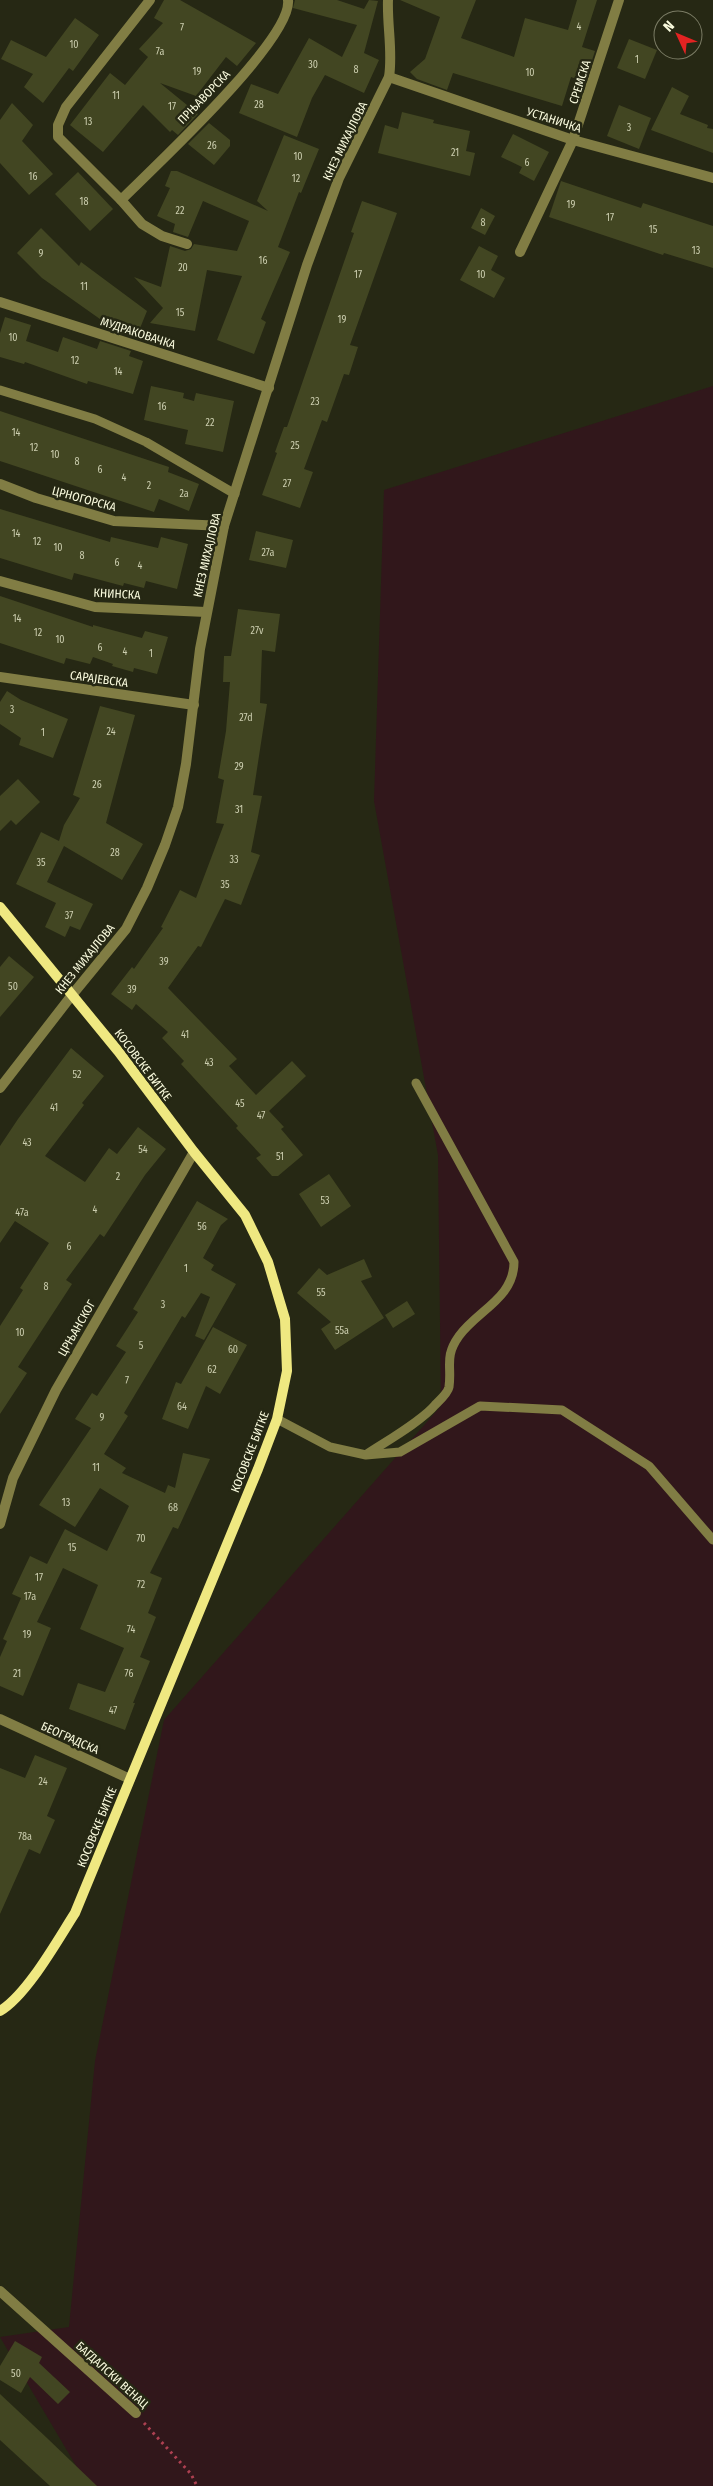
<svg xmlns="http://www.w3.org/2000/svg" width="713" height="2486" font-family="'Fira Sans Condensed',sans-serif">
<rect width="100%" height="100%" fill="#262814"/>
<polygon fill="#31171b" points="713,386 713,2486 88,2486 0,2337 69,2327 95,2061 164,1720 441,1406 438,1155 374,801 384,490"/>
<g fill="#424622">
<polygon points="164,0 180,0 256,43 237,66 226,57 196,96 160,83 198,114 178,135 172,130 170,132 143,105 103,152 70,125 110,73 125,85 148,57 139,49 163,23 154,18"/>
<polygon points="295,0 337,0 364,9 369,0 378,1 364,53 379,60 364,93 325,75 312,98 297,137 239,113 251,84 278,94 309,38 342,57 357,25 293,8"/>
<polygon points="400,0 476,0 461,38 514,57 525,18 568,30 577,0 597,0 582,47 595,51 585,82 571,77 562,106 453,73 447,90 417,79 410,72 425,59 440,17"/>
<polygon points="75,18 99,35 73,71 69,68 43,103 24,87 33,74 1,59 11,40 46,57"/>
<polygon points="629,39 657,50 645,79 617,68"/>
<polygon points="672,87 689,96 680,114 708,125 707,128 713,129 713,153 651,130"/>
<polygon points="12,103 33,125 22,141 53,174 29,195 0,163 0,120"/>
<polygon points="619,105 651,118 639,149 607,136"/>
<polygon points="402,112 434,120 433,123 470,131 466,151 475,153 470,176 378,153 385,125 398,129"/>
<polygon points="209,123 230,140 230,146 214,165 188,144"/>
<polygon points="513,134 549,152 534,181 519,173 522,167 501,157"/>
<polygon points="284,135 319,149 301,193 299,192 278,247 290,252 261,319 266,322 254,354 217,340 242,276 207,270 195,331 150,323 163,308 134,277 161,287 170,246 185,251 191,249 194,244 237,251 249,221 203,201 188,237 173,232 175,224 157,216 170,188 165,186 171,171 177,171 268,211 257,201"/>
<polygon points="78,172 113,209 90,231 55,194"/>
<polygon points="561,181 641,208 643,203 713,226 713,268 664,253 663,255 549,217"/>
<polygon points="362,201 397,213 350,345 358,347 349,375 344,374 327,422 322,420 304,469 313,472 300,508 262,495 277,453 275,452 284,427 287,427 354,233 351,232"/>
<polygon points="481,208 495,216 485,235 471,228"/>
<polygon points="41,228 79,266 81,262 147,311 136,338 105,328 107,324 42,278 17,253"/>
<polygon points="479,246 498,256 491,270 505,278 494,298 460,280"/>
<polygon points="5,317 31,325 26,341 58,352 63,337 97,349 100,341 131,351 129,356 143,361 133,394 88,381 87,384 25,362 24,364 0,357 0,333"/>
<polygon points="151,386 184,393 183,398 194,401 196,393 234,401 223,452 185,444 188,430 144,420"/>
<polygon points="0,411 169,467 168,472 199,484 189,511 159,499 154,512 0,461"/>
<polygon points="0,509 110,542 111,537 158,548 161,537 188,544 177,589 146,581 144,588 124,583 123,586 74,573 72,580 0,558"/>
<polygon points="256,531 293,540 286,568 249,560"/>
<polygon points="0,596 93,627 93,625 142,638 145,631 168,637 157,674 134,668 133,672 112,666 113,664 93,657 90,664 66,658 64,664 0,643"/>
<polygon points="238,609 280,614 275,652 262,650 260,703 267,704 253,795 262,796 251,852 260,855 241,905 225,899 201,947 198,946 168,988 237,1059 229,1066 256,1095 292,1061 306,1076 269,1111 284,1127 281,1129 303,1155 278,1176 272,1176 256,1158 261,1155 236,1128 238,1126 181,1064 184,1061 162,1038 168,1032 136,1004 132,1010 111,994 132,967 134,969 163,928 161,927 180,890 196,898 224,824 216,823 224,780 218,778 226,731 230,682 223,682 224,656 231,656"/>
<polygon points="7,691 21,700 68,719 53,758 19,745 21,738 0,724 0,702"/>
<polygon points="100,706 135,715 106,823 143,844 122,880 64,846 47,882 93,904 80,930 70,926 65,937 45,927 56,903 16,884 41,832 59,841 64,825 80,798 73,795"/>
<polygon points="18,779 40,802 16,825 11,820 0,831 0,796"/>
<polygon points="9,956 34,977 0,1017 0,967"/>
<polygon points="71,1048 104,1076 82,1103 84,1105 45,1156 85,1182 109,1148 117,1154 138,1127 166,1149 145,1175 104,1237 100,1234 66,1280 72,1284 18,1367 27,1373 0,1414 0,1326 23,1290 20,1288 49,1243 15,1221 0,1243 0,1146 18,1119"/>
<polygon points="329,1174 351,1206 321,1227 299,1194"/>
<polygon points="197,1201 228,1219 221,1225 203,1258 214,1265 211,1270 236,1284 204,1340 195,1336 210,1297 201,1293 185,1318 182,1316 124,1413 128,1416 104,1454 126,1468 122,1473 165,1493 168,1485 175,1488 183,1453 210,1459 178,1529 173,1527 150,1573 162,1578 148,1613 156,1617 140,1657 150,1661 133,1703 135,1703 125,1730 69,1709 78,1683 105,1692 124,1648 80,1629 98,1585 63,1568 37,1622 51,1628 23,1696 0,1686 0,1657 7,1641 3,1639 21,1598 12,1594 30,1556 47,1564 65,1529 107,1551 129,1506 100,1488 75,1527 39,1505 91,1428 75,1419 92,1393 97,1396 126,1352 116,1346 138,1312 133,1309"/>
<polygon points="364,1259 372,1277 361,1281 384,1318 335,1350 321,1329 331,1322 297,1293 319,1268 327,1275"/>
<polygon points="407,1301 415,1314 393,1328 385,1315"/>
<polygon points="213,1327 247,1345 220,1394 206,1386 188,1429 162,1419 176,1382 181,1384"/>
<polygon points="35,1755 67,1768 47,1816 55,1820 40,1854 29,1849 0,1914 0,1768 25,1778"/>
<polygon points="15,2341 42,2357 39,2363 70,2392 58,2404 30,2377 21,2393 0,2380 0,2366"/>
<polygon points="0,2394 48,2439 97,2486 50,2486 0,2440"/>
</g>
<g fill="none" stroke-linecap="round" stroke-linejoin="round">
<polyline stroke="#ad4051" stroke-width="3" stroke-dasharray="2.5 4" stroke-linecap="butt" points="144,2423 191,2474 197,2486"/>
<g stroke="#817d44" stroke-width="9">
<polyline points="0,390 95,419 146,442 235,494"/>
<polyline points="277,1419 330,1447 366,1455 400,1452 480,1406 562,1410 649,1466 713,1540"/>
<path d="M 367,1454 C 385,1442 422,1421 435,1405 C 439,1401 448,1393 449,1387 C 452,1366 444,1357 459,1336 C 478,1310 514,1298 514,1262 L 416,1083"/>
</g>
<g stroke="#817d44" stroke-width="10">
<polyline points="150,0 66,107 58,125 58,137 121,200 142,224 162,236 187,244"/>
<polyline points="389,77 573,140 713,178"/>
<path d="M 121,200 C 152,169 293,39 288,0"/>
<polyline points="520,252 573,140 619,0"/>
<polyline points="0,302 269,388"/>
<polyline points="0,484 36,498 114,521 224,526"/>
<polyline points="0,581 95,607 206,612"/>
<polyline points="0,677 194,705"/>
<path d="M 0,1088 L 72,995 L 126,929 L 147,888 L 165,845 L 178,807 L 186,764 L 200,649 L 224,526 L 307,265 L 339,178 L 389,77 C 393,52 387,26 388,0"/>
<polyline points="0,1524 13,1478 56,1390 194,1152"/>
<polyline points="0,1719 130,1779"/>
<polyline points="0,2291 136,2413"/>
</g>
<path stroke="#efe881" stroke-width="10" d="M 0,907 L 118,1051 L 194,1152 L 245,1215 L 268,1262 L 285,1319 L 287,1371 L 277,1419 L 258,1469 L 75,1913 C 57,1941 27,1995 0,2011"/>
</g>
<g text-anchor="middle" stroke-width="5" stroke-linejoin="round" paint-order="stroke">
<g font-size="10" fill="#ccceaf">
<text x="579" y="30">4</text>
<text x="182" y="31">7</text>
<text x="74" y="48">10</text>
<text x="160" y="55">7a</text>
<text x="637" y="63">1</text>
<text x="313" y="68">30</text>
<text x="356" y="73">8</text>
<text x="197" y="75">19</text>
<text x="530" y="76">10</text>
<text x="116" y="99">11</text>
<text x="259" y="108">28</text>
<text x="172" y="110">17</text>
<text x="88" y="125">13</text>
<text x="629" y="131">3</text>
<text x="212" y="149">26</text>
<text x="455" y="156">21</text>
<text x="298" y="160">10</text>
<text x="527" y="166">6</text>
<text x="33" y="180">16</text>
<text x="296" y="182">12</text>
<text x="84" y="205">18</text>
<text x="571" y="208">19</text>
<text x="180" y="214">22</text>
<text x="610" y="221">17</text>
<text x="483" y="226">8</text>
<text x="653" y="233">15</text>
<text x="696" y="254">13</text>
<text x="41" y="257">9</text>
<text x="263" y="264">16</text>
<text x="183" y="271">20</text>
<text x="358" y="278">17</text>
<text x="481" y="278">10</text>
<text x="84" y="290">11</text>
<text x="180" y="316">15</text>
<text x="342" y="323">19</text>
<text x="13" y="341">10</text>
<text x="75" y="364">12</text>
<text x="118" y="375">14</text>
<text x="315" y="405">23</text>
<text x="162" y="410">16</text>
<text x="210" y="426">22</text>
<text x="16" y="436">14</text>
<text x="295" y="449">25</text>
<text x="34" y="451">12</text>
<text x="55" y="458">10</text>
<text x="77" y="465">8</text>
<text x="100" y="473">6</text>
<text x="124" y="481">4</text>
<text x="287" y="487">27</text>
<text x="149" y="489">2</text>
<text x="184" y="497">2a</text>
<text x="16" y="537">14</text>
<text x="37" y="545">12</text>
<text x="58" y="551">10</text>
<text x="268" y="556">27a</text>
<text x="82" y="559">8</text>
<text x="117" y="566">6</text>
<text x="140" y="569">4</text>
<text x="17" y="622">14</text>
<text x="257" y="634">27v</text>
<text x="38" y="636">12</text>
<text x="60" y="643">10</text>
<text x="100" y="651">6</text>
<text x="125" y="655">4</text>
<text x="151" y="657">1</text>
<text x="12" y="713">3</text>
<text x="246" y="721">27d</text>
<text x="111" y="735">24</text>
<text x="43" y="736">1</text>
<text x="239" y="770">29</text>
<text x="97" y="788">26</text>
<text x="239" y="813">31</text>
<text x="115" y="856">28</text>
<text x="234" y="863">33</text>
<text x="41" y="866">35</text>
<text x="225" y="888">35</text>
<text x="69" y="919">37</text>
<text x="164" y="965">39</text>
<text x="13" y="990">50</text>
<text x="132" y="993">39</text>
<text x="185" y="1038">41</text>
<text x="209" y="1066">43</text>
<text x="77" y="1078">52</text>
<text x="240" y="1107">45</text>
<text x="54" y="1111">41</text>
<text x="261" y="1119">47</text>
<text x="27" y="1146">43</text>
<text x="143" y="1153">54</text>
<text x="280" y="1160">51</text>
<text x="118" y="1180">2</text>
<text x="325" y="1204">53</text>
<text x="95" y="1213">4</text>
<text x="22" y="1216">47a</text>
<text x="202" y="1230">56</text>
<text x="69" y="1250">6</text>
<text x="186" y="1272">1</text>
<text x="46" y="1290">8</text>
<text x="321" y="1296">55</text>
<text x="163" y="1308">3</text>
<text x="342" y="1334">55a</text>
<text x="20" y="1336">10</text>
<text x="141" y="1349">5</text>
<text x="233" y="1353">60</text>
<text x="212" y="1373">62</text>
<text x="127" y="1384">7</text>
<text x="182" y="1410">64</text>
<text x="102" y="1421">9</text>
<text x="96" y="1471">11</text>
<text x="66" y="1506">13</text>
<text x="173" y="1511">68</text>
<text x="141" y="1542">70</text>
<text x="72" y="1551">15</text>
<text x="39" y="1581">17</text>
<text x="141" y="1588">72</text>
<text x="30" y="1600">17a</text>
<text x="131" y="1633">74</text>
<text x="27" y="1638">19</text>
<text x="17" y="1677">21</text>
<text x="129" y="1677">76</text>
<text x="113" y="1714">47</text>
<text x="43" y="1785">24</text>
<text x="25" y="1840">78a</text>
<text x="16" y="2377">50</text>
</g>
<g font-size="12" fill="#fafbde" stroke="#262814">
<text transform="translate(580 82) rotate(-72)" y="4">СРЕМСКА</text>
<text transform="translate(204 97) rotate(-46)" y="4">ПРЊАВОРСКА</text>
<text transform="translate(554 120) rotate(18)" y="4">УСТАНИЧКА</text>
<text transform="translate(345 141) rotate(-64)" y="4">КНЕЗ МИХАЈЛОВА</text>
<text transform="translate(138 333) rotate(18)" y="4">МУДРАКОВАЧКА</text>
<text transform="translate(84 499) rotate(15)" y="4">ЦРНОГОРСКА</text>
<text transform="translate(207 555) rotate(-77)" y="4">КНЕЗ МИХАЈЛОВА</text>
<text transform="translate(117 594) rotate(3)" y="4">КНИНСКА</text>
<text transform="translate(99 679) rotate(8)" y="4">САРАЈЕВСКА</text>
<text transform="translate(85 959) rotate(-51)" y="4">КНЕЗ МИХАЈЛОВА</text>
<text transform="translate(143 1065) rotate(53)" y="4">КОСОВСКЕ БИТКЕ</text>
<text transform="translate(77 1328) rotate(-60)" y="4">ЦРЊАНСКОГ</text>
<text transform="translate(250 1452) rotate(-69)" y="4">КОСОВСКЕ БИТКЕ</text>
<text transform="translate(70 1738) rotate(24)" y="4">БЕОГРАДСКА</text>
<text transform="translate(97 1827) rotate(-68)" y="4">КОСОВСКЕ БИТКЕ</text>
<text transform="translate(112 2375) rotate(42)" y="4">БАГДАЛСКИ ВЕНАЦ</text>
</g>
</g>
<g transform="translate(678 35) rotate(314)"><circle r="24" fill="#262814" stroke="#7b7c65"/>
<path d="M0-4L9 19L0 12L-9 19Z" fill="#e32322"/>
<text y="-8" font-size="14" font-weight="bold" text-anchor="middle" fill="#fafbde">N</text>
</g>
</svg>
